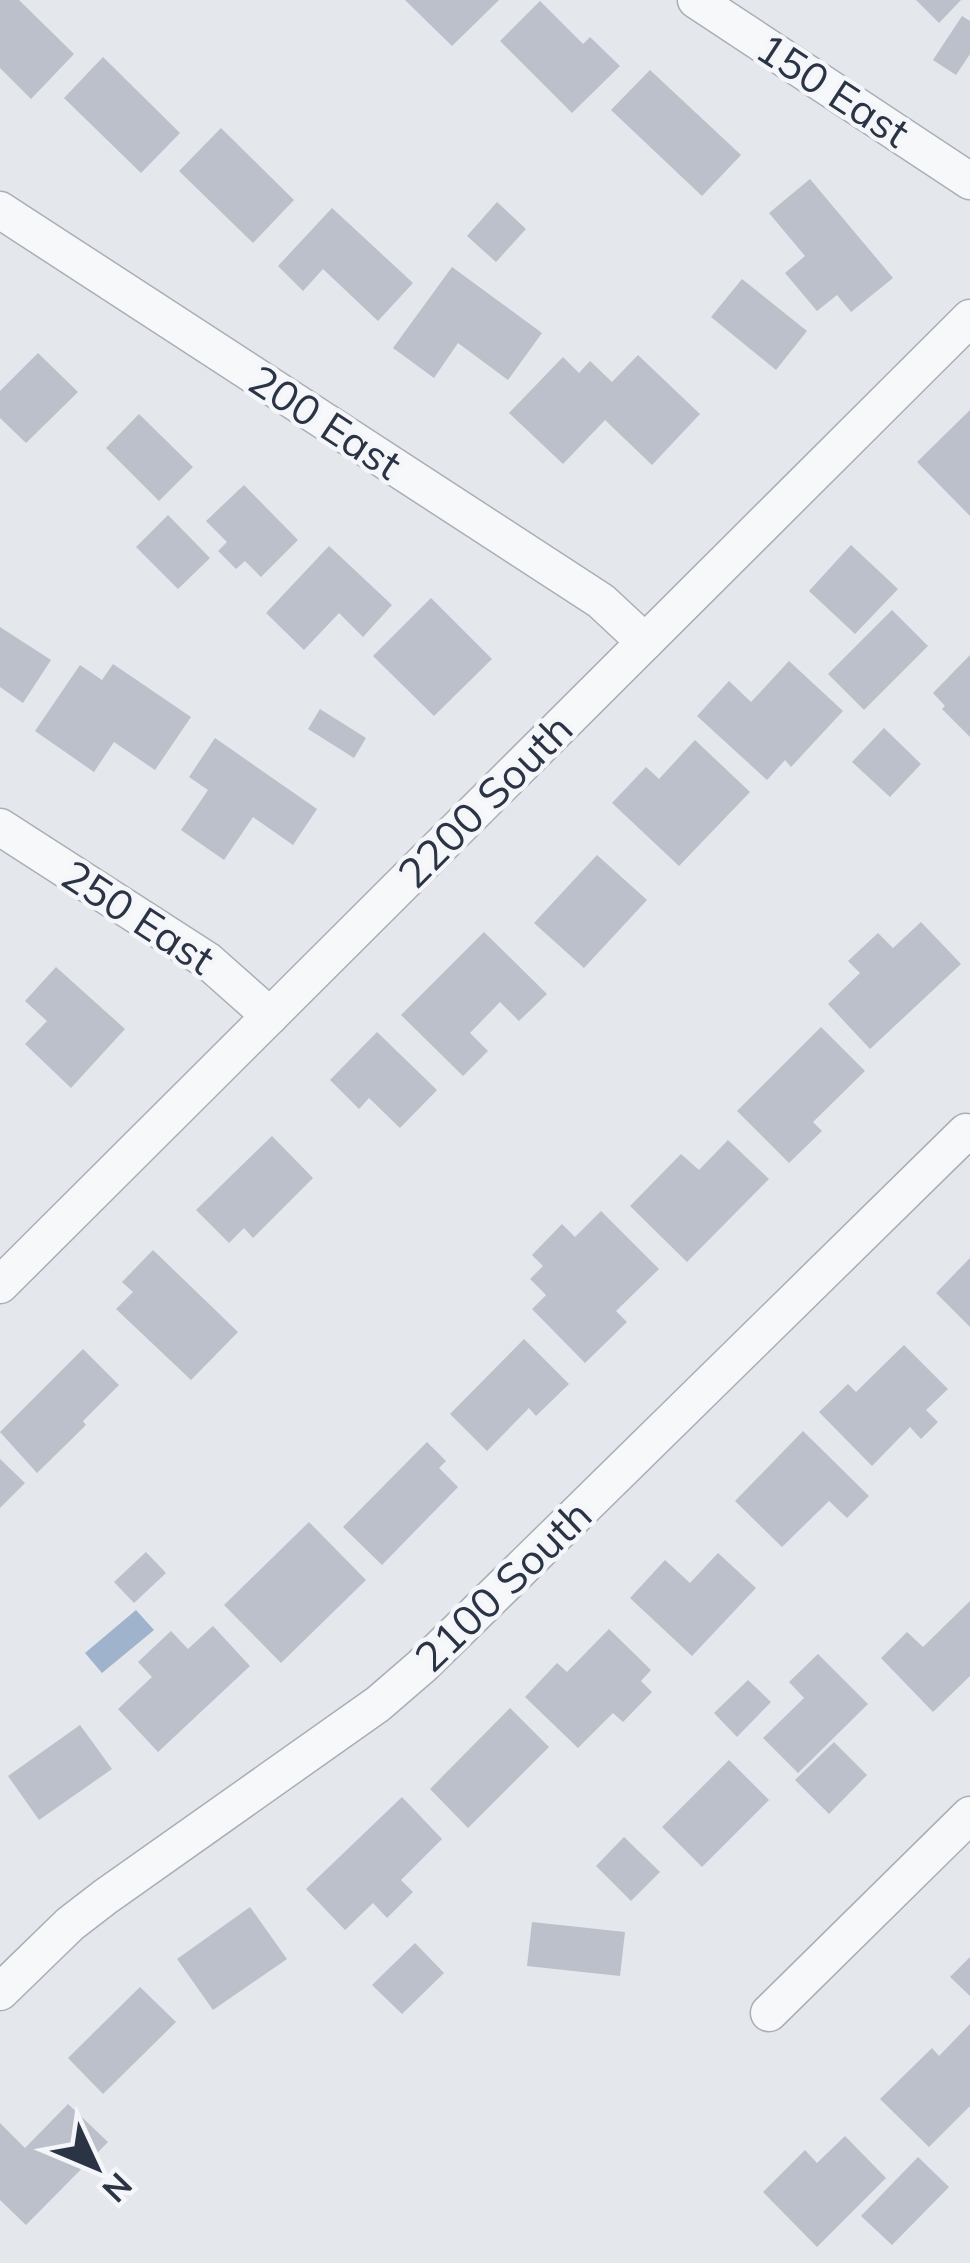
<svg xmlns="http://www.w3.org/2000/svg" width="970" height="2263" font-family="Mulish,sans-serif">
<rect width="100%" height="100%" fill="#e4e7ec"/>
<polygon fill="#9fb4cc" points="136,1610 154,1630 102,1673 85,1653"/>
<g fill="#bbc0ca">
<polygon points="0,0 19,0 74,54 31,99 0,68"/>
<polygon points="405,0 499,0 452,46"/>
<polygon points="916,0 961,0 939,23"/>
<polygon points="540,1 583,44 590,37 620,66 572,113 500,41"/>
<polygon points="962,16 970,21 970,54 956,75 933,60"/>
<polygon points="103,57 180,133 141,173 64,98"/>
<polygon points="650,70 741,155 702,196 611,110"/>
<polygon points="221,128 294,200 253,243 179,171"/>
<polygon points="810,179 893,278 851,312 837,295 817,311 785,273 805,256 769,213"/>
<polygon points="497,202 526,229 496,262 467,236"/>
<polygon points="332,208 413,283 378,321 323,269 303,291 278,266"/>
<polygon points="452,267 542,333 508,380 458,343 434,378 393,348"/>
<polygon points="742,279 807,331 776,370 711,317"/>
<polygon points="38,353 78,392 26,443 0,418 0,391"/>
<polygon points="638,355 700,414 652,465 605,420 563,464 509,413 563,357 579,373 590,361 612,382"/>
<polygon points="970,410 970,516 917,462"/>
<polygon points="139,414 193,467 159,501 106,448"/>
<polygon points="244,485 298,540 261,577 245,561 236,569 218,551 227,542 206,521"/>
<polygon points="168,515 210,558 178,589 136,547"/>
<polygon points="851,545 898,589 855,634 809,591"/>
<polygon points="329,546 392,605 363,637 339,613 304,650 266,613"/>
<polygon points="431,598 492,659 434,716 373,656"/>
<polygon points="892,610 928,646 864,710 828,674"/>
<polygon points="0,627 51,660 23,703 0,687"/>
<polygon points="970,655 970,737 942,709 945,706 933,693"/>
<polygon points="789,661 843,711 791,767 785,760 767,780 697,716 729,681 751,702"/>
<polygon points="113,664 191,717 155,770 114,742 94,772 35,731 80,665 102,680"/>
<polygon points="320,709 366,738 354,758 308,729"/>
<polygon points="884,728 921,764 890,797 852,762"/>
<polygon points="215,738 317,809 293,845 253,817 224,860 181,830 208,790 189,777"/>
<polygon points="695,740 750,792 679,866 612,803 646,767 659,779"/>
<polygon points="597,855 647,900 584,968 534,923"/>
<polygon points="921,922 961,964 870,1049 828,1004 860,973 848,961 878,933 893,948"/>
<polygon points="484,932 547,994 519,1021 500,1002 470,1033 488,1051 463,1076 401,1015"/>
<polygon points="56,967 125,1029 71,1088 25,1044 47,1021 25,1001"/>
<polygon points="821,1027 865,1071 813,1122 822,1131 789,1163 737,1111"/>
<polygon points="377,1032 437,1090 400,1128 369,1098 359,1109 330,1080"/>
<polygon points="272,1136 313,1178 253,1238 244,1228 229,1243 196,1210"/>
<polygon points="728,1140 769,1179 687,1262 630,1206 681,1154 699,1170"/>
<polygon points="601,1211 659,1269 616,1311 627,1322 585,1363 532,1309 546,1295 530,1279 543,1266 532,1255 562,1224 575,1237"/>
<polygon points="153,1250 238,1332 191,1380 116,1309 133,1292 122,1282"/>
<polygon points="970,1258 970,1327 936,1293"/>
<polygon points="524,1339 569,1384 536,1416 529,1408 487,1451 450,1414"/>
<polygon points="904,1345 948,1389 926,1410 938,1422 921,1439 910,1427 872,1466 819,1412 848,1384 856,1392"/>
<polygon points="83,1349 119,1385 83,1421 86,1425 37,1473 0,1432"/>
<polygon points="803,1431 869,1496 847,1518 829,1501 782,1547 735,1501"/>
<polygon points="427,1442 446,1461 439,1468 458,1487 382,1565 343,1527"/>
<polygon points="0,1459 25,1483 0,1508"/>
<polygon points="309,1522 366,1580 281,1663 224,1605"/>
<polygon points="146,1552 166,1573 134,1603 114,1582"/>
<polygon points="718,1553 756,1588 692,1656 630,1598 665,1560 690,1583"/>
<polygon points="970,1601 970,1676 933,1712 881,1658 907,1632 923,1647"/>
<polygon points="213,1626 250,1666 158,1752 118,1709 152,1677 138,1662 171,1631 188,1649"/>
<polygon points="609,1629 651,1670 641,1681 652,1692 623,1722 613,1713 578,1748 525,1697 557,1663 567,1672"/>
<polygon points="818,1654 868,1704 798,1773 763,1738 804,1698 789,1682"/>
<polygon points="748,1680 771,1702 737,1737 714,1713"/>
<polygon points="510,1708 549,1747 468,1828 430,1789"/>
<polygon points="80,1725 112,1769 39,1820 8,1776"/>
<polygon points="834,1742 867,1775 829,1814 795,1780"/>
<polygon points="729,1760 769,1800 702,1867 662,1827"/>
<polygon points="402,1797 442,1839 401,1880 413,1892 387,1918 373,1903 345,1930 306,1889"/>
<polygon points="624,1837 660,1872 631,1901 596,1866"/>
<polygon points="250,1907 287,1959 213,2010 177,1959"/>
<polygon points="532,1922 625,1932 620,1976 527,1966"/>
<polygon points="415,1943 444,1973 402,2014 372,1985"/>
<polygon points="970,1957 970,1996 950,1977"/>
<polygon points="140,1987 176,2022 103,2094 68,2058"/>
<polygon points="970,2024 970,2106 929,2147 880,2099 932,2048 939,2056"/>
<polygon points="68,2104 108,2142 26,2225 0,2200 0,2123 25,2148"/>
<polygon points="845,2136 886,2178 817,2247 763,2192 805,2150 817,2163"/>
<polygon points="918,2157 949,2187 892,2245 861,2216"/>
</g>
<g fill="none" stroke-linecap="round" stroke-linejoin="round">
<defs>
<g id="street">
<polyline points="696,0 970,181"/>
<polyline points="0,210 601,601 645,642"/>
<polyline points="0,827 208,961 270,1016"/>
<polyline points="0,1285 970,318"/>
<polyline points="0,1992 70,1924 105,1897 378,1704 422,1666 966,1132 970,1136"/>
<polyline points="769,2013 970,1815"/>
</g>
</defs>
<use href="#street" stroke="#a9aeb7" stroke-width="39"/>
<use href="#street" stroke="#f7f8fa" stroke-width="36"/>
</g>
<g text-anchor="middle" stroke-width="9" stroke-linejoin="round" paint-order="stroke">
<g font-size="42" fill="#2b3445" stroke="#f4f6f9">
<text transform="translate(833 90) rotate(33)" y="15">150 East</text>
<text transform="translate(325 422) rotate(33)" y="15">200 East</text>
<text transform="translate(485 801) rotate(-45)" y="15">2200 South</text>
<text transform="translate(138 917) rotate(33)" y="15">250 East</text>
<text transform="translate(503 1586) rotate(-44)" y="15">2100 South</text>
</g>
</g>
<g transform="translate(96 2167) rotate(134)" stroke="#f4f6f9" stroke-width="9" paint-order="stroke">
<path d="M0-9L21 45L0 30L-21 45Z" fill="#2b3445"/>
<text y="-18" font-size="33" font-weight="bold" text-anchor="middle" fill="#2b3445">N</text>
</g>
</svg>
